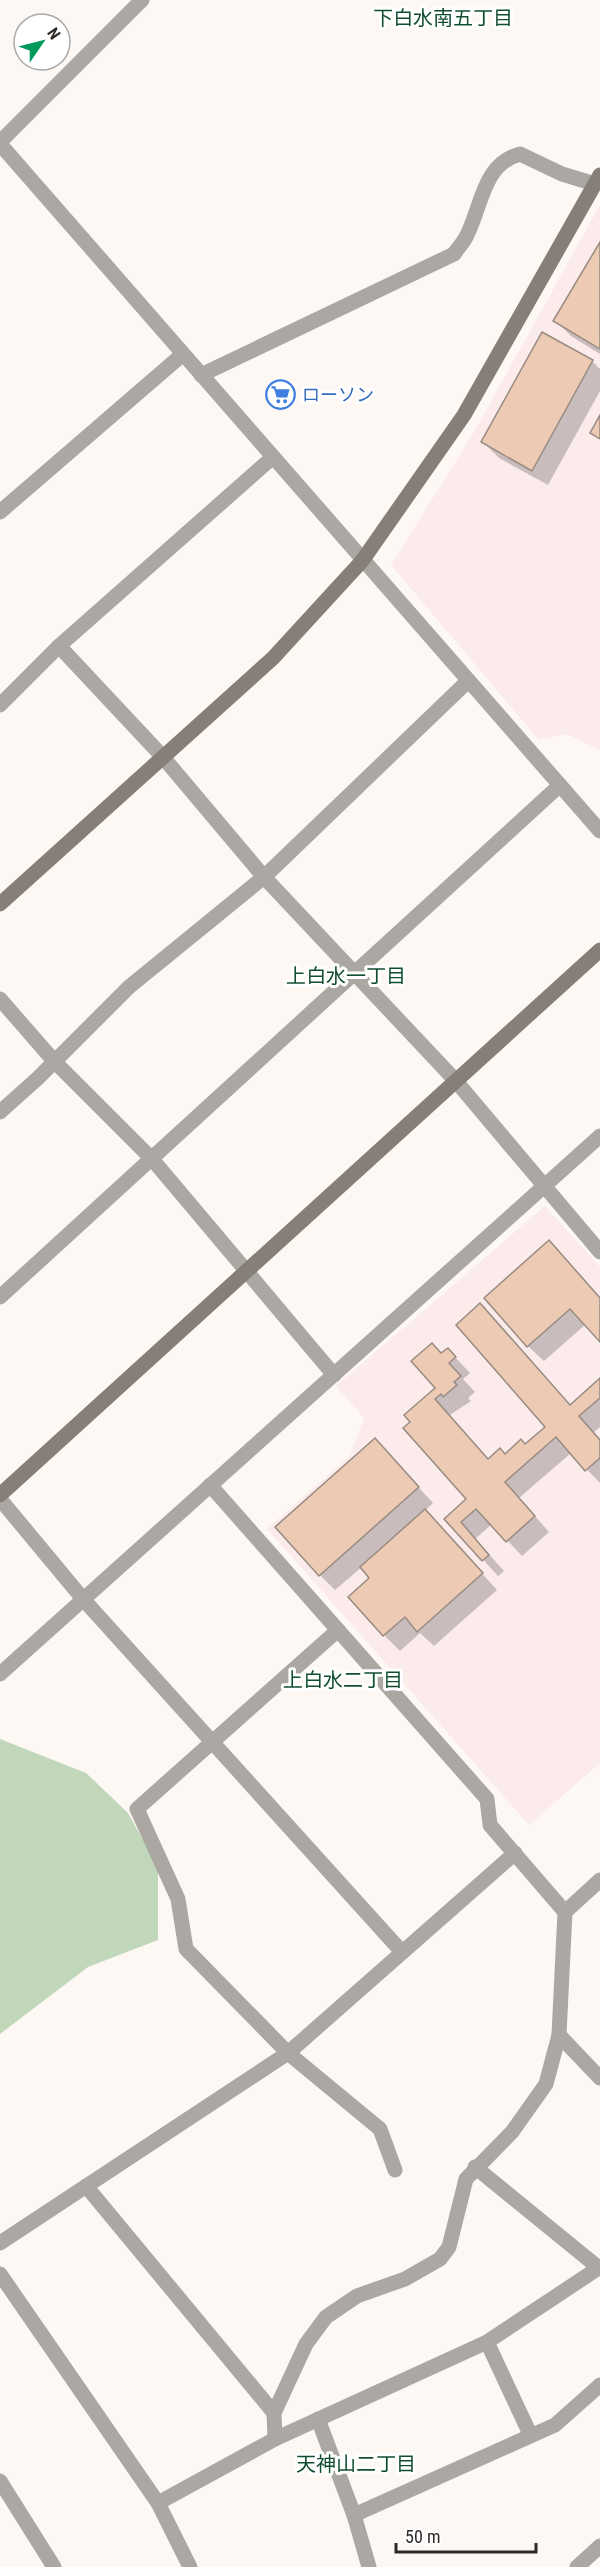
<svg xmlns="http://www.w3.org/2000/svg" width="600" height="2567" font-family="'Roboto Condensed','Noto Sans JP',sans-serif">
<rect width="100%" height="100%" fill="#fef8f5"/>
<g fill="#fcebeb">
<polygon points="600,205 600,750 567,734 539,740 391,565 474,432"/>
<polygon points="545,1206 600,1267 600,1763 529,1825 267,1529 350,1456 364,1418 336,1386"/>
</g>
<polygon fill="#c0d7ba" points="0,1739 86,1773 128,1813 158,1867 158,1940 88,1967 0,2034"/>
<g fill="#0003">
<polygon points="600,245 600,354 571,336 555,320"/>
<polygon points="543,334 592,361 600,369 600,391 548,485 499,458 483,442"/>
<polygon points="565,1258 600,1298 600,1340 586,1324 544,1361 528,1346"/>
<polygon points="480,1305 571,1406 600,1380 600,1427 593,1433 600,1440 600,1483 571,1453 519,1498 549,1532 522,1556 492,1524 475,1539 504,1571 498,1576 446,1519 468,1499 405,1428 437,1388 442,1355 448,1350 470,1373 463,1379 475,1392 468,1398 471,1401 450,1415 489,1460 525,1446 547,1427"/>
<polygon points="375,1440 433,1503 425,1511 497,1590 434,1646 420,1633 400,1651 384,1635 350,1597 371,1578 362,1567 335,1590 320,1575"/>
</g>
<g fill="#edcab3" stroke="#978b82" stroke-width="1.5">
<polygon points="600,242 600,349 553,321"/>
<polygon points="542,332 593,360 532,471 481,442"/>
<polygon points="600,415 600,439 590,433"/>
<polygon points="549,1240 600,1298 600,1342 570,1309 527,1347 484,1298"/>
<polygon points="480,1303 570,1405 600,1378 600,1398 579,1416 600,1440 600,1458 585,1471 556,1437 505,1482 535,1516 506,1542 476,1509 461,1522 489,1555 482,1561 444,1519 466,1499 403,1428 410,1422 404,1415 435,1388 411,1361 432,1343 441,1353 448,1348 456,1357 449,1363 461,1376 454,1382 457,1385 443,1397 441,1394 435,1399 488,1459 500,1448 505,1454 521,1439 525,1444 545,1427 456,1325"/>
<polygon points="375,1438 419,1487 319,1576 275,1527"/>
<polygon points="425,1509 483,1573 417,1632 405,1617 383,1636 348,1597 369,1578 360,1567"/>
</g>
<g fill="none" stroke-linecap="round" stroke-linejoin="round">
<g stroke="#aba7a2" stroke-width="15">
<polyline points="0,142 142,0"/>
<polyline points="0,144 600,831"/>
<path d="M 201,375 L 454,254 C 458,248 464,242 467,235 C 482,205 483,164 520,154 L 562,174 L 595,184"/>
<polyline points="0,512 183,354"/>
<polyline points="59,646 162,756 264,877 455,1080 600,1252"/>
<polyline points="0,705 59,646 273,457"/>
<polyline points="0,999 54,1061 152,1159 334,1375"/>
<polyline points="0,1112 38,1078 129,987 264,877 468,681"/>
<polyline points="0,1297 559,786"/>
<polyline points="210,1485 487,1799 490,1825 565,1912 600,1880"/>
<polyline points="0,1499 83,1599 402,1952"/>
<polyline points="338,1630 137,1809 178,1899 186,1949 288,2053 380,2129 395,2170"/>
<polyline points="0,1674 600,1136"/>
<polyline points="565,1912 559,2035 600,2078"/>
<polyline points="475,2167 599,2268"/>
<polyline points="86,2186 274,2413"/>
<polyline points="0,2243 288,2053 515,1853"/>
<polyline points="0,2274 158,2503 190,2567"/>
<polyline points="487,2342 530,2434"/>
<polyline points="318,2419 354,2515 369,2567"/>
<polyline points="275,2439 274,2413 306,2344 326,2317 357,2296 405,2279 440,2259 449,2247 466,2179 512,2132 546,2084 559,2035"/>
<polyline points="0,2481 54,2567"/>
<polyline points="158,2503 275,2439 487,2342 600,2267"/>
<polyline points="354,2515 555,2425 600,2385"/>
<polyline points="577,2567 600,2546"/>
</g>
<g stroke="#867f78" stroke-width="15">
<polyline points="0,904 273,658 362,561 464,415 600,175"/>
<polyline points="0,1495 600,950"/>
</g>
</g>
<defs>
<symbol id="supermarket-ring" viewBox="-11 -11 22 22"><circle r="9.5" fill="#fff" stroke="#3f7fe0" stroke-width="1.5"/><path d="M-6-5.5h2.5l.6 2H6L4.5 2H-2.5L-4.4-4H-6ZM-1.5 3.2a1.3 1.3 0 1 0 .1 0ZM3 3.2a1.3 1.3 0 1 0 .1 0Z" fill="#3f7fe0"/></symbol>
</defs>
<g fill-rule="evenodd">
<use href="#supermarket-ring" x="264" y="378" width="33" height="33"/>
</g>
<g text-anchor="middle" stroke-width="6" stroke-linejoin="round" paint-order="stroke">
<g font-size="18" fill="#366cbe" stroke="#fff" text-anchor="start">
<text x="302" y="401">ローソン</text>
</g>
<g font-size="20" fill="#114e2f" stroke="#fff">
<text x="443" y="25">下白水南五丁目</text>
<text x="346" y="983">上白水一丁目</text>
<text x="343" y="1687">上白水二丁目</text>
<text x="356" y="2471">天神山二丁目</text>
</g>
</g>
<g transform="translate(42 42) rotate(55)"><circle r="28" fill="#ffffff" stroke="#acaaa9" stroke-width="1.5"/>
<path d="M0-4.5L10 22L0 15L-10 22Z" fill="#00985b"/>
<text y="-9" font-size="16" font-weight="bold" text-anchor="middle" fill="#302a27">N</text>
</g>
<path d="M396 2543v9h140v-9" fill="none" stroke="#302a27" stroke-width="3"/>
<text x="405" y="2543" font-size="18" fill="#302a27" stroke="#ffffff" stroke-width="4.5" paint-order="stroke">50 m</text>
</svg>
